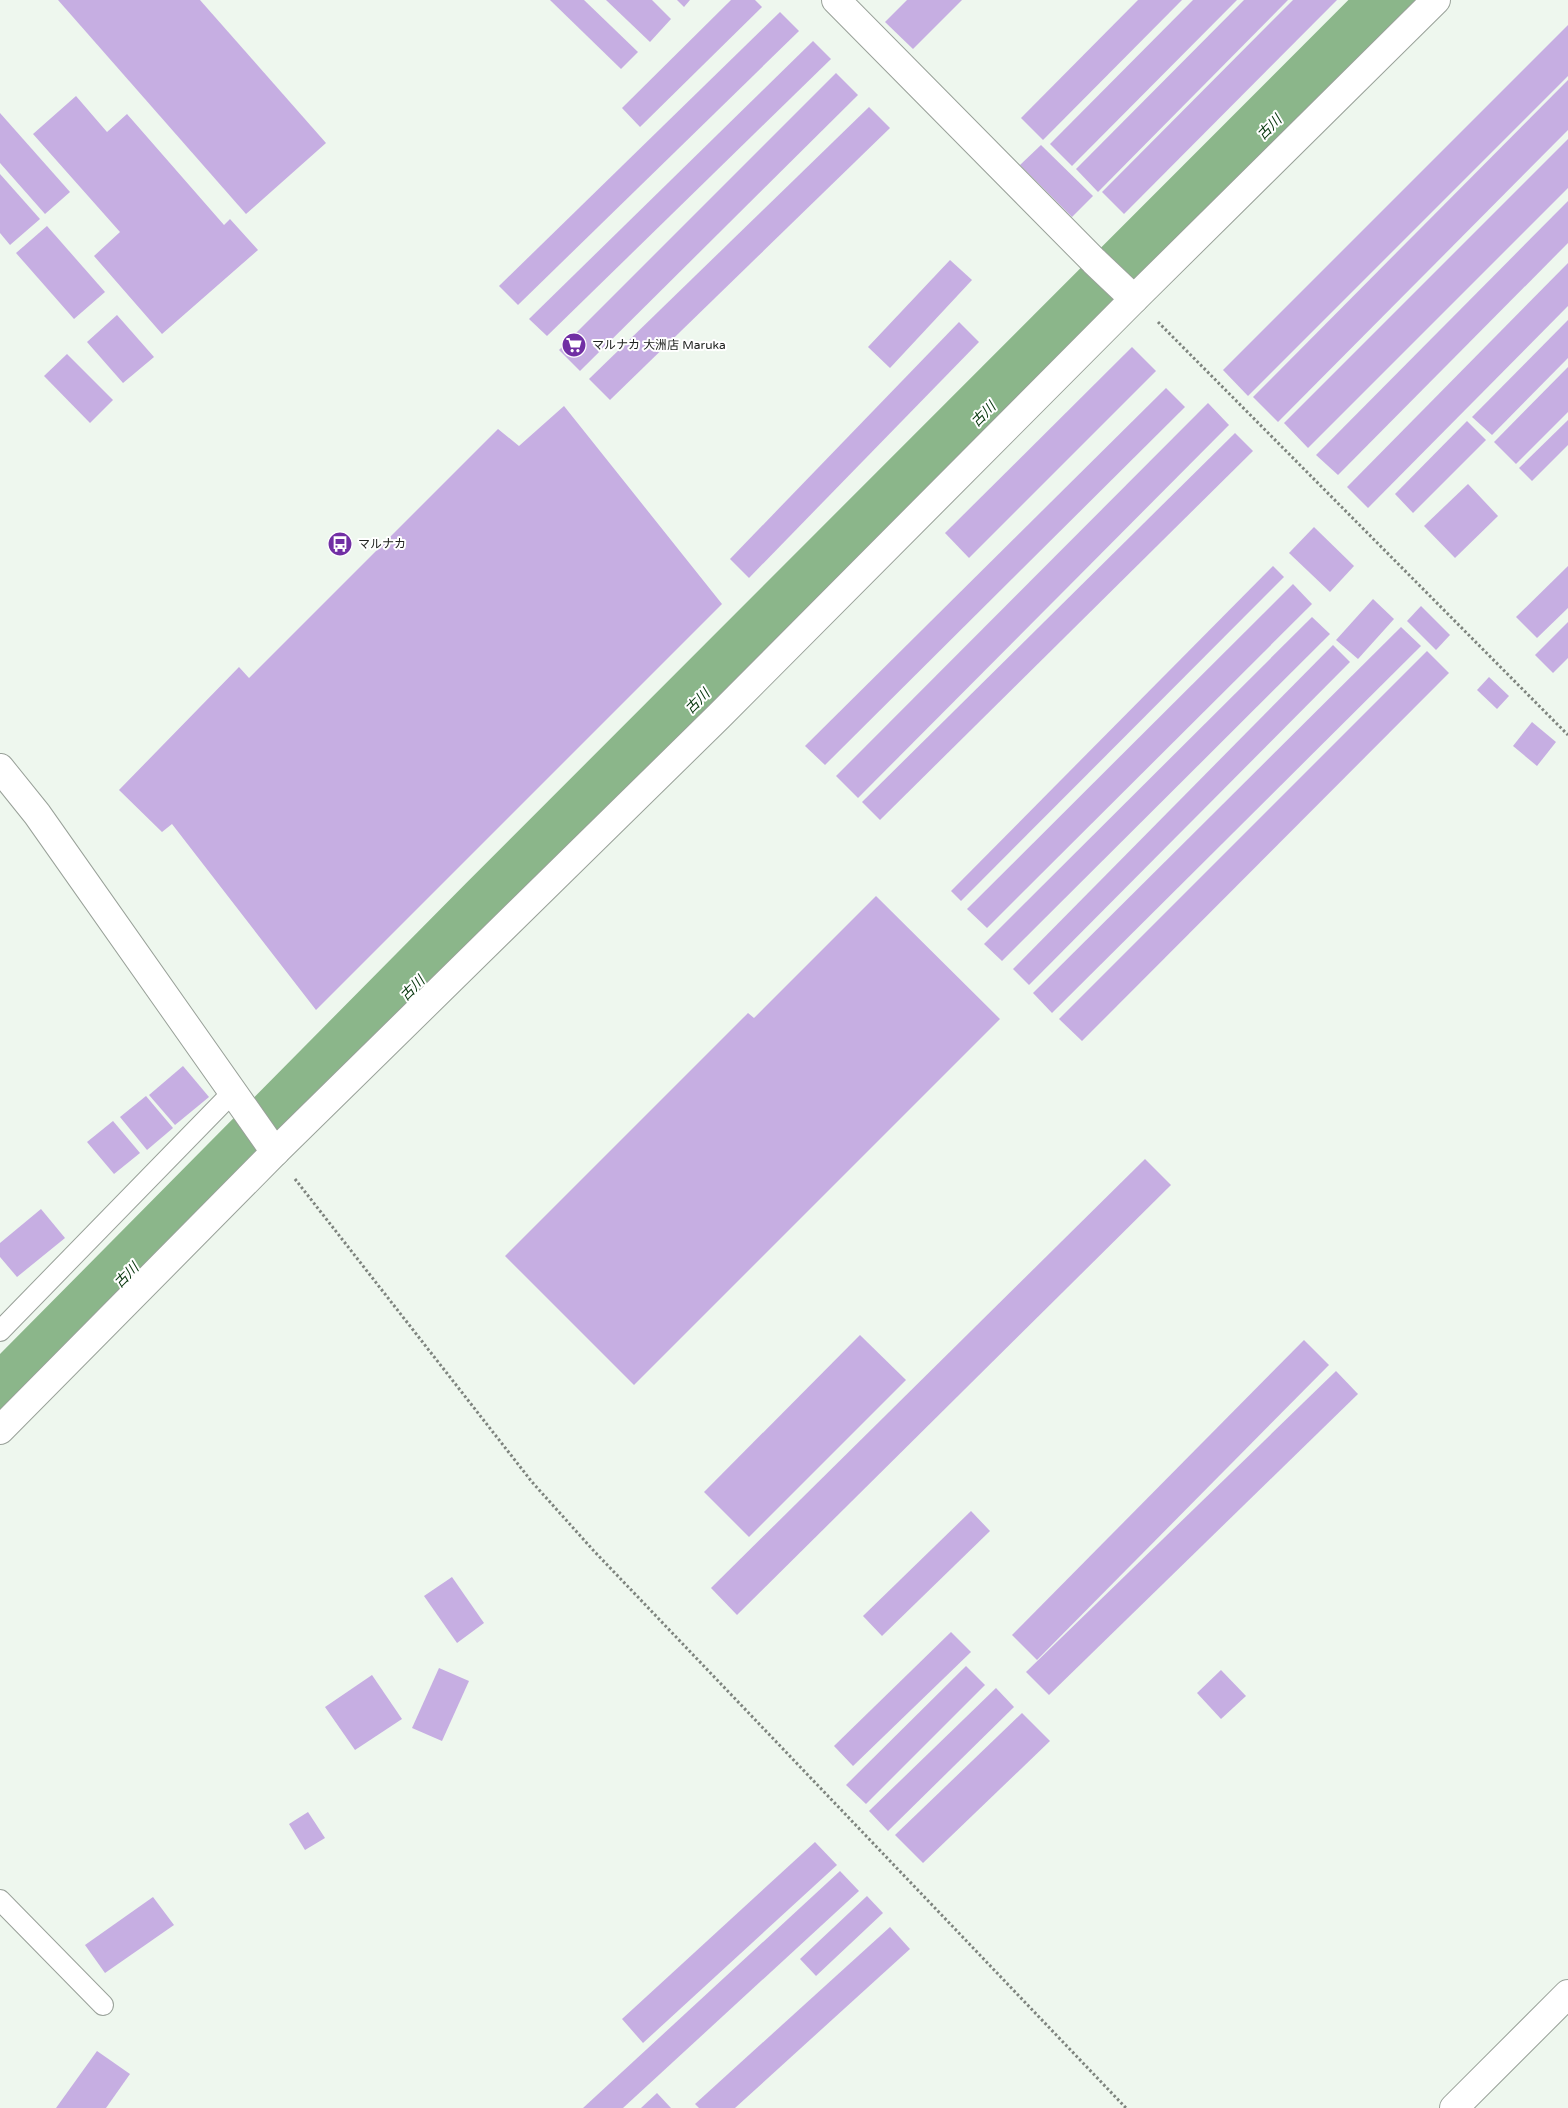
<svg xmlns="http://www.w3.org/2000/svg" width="1568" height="2108" font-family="'Varela Round','Noto Sans JP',sans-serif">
<rect width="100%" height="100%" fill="#eef7ee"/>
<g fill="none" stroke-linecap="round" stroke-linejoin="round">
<polyline stroke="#8bb68a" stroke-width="66" points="0,1401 487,909 1395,0"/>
</g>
<g fill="#c6aee2">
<polygon points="58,0 200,0 326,143 246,214"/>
<polygon points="550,0 584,0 638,52 621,69"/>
<polygon points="606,0 652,0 671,19 650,42"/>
<polygon points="677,0 690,0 684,7"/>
<polygon points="731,0 755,0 762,7 640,127 622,108"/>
<polygon points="907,0 962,0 913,49 885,22"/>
<polygon points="1138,0 1182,0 1043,140 1021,118"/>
<polygon points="1193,0 1237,0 1072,166 1050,144"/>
<polygon points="1244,0 1288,0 1098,192 1076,169"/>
<polygon points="1293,0 1337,0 1124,214 1102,192"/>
<polygon points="780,12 799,31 518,305 499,286"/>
<polygon points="1568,25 1568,76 1248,396 1223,370"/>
<polygon points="813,41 831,59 547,336 529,319"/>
<polygon points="836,73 858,95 580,371 559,350"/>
<polygon points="1568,80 1568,130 1278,422 1253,397"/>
<polygon points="76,96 107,132 127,114 224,225 230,219 258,250 162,334 94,256 120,232 33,134"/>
<polygon points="869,107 890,128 610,400 589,379"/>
<polygon points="0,113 70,192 45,214 0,163"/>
<polygon points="1568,139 1568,188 1308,448 1284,423"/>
<polygon points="1041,145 1093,196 1072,217 1020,165"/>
<polygon points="0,174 40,219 10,245 0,233"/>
<polygon points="1568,201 1568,243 1338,475 1316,455"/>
<polygon points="47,226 105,292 74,319 16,253"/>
<polygon points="950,260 972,280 890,368 868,347"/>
<polygon points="1568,263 1568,306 1368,508 1347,487"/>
<polygon points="117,315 154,357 123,383 87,342"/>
<polygon points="1568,320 1568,358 1492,435 1472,417"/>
<polygon points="959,322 979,342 749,578 730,559"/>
<polygon points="1132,347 1156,371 969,558 945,533"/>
<polygon points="67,354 113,400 90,423 44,376"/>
<polygon points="1568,367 1568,412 1516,464 1494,442"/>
<polygon points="1166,388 1185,407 825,765 805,746"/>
<polygon points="1208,403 1229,425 858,798 836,776"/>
<polygon points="564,406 722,604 316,1010 172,824 162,832 119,790 239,667 249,678 498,429 519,446"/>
<polygon points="1568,420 1568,445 1532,481 1519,468"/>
<polygon points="1467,421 1486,440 1413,513 1395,494"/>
<polygon points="1235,433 1253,451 880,820 862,802"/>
<polygon points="1468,484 1498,516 1455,558 1424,526"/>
<polygon points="1314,527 1354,566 1330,592 1289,553"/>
<polygon points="1273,566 1284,577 961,901 951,891"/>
<polygon points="1568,566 1568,608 1537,638 1516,617"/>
<polygon points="1293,584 1312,604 987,928 967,909"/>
<polygon points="1373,599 1394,619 1358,659 1336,640"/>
<polygon points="1421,606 1450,635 1436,650 1407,621"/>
<polygon points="1312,617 1330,634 1002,961 984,944"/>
<polygon points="1568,622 1568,658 1553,673 1535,655"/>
<polygon points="1401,627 1421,646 1052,1013 1033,993"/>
<polygon points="1333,645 1350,662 1029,985 1013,969"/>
<polygon points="1427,651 1449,673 1082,1041 1059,1019"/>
<polygon points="1489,677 1509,696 1497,709 1477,690"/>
<polygon points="1532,722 1556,742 1537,766 1513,746"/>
<polygon points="876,896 1000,1019 634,1385 505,1256 748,1013 754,1018"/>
<polygon points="183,1066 209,1097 175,1125 149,1095"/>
<polygon points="146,1096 173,1128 147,1150 120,1117"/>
<polygon points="113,1121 140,1153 114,1174 87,1142"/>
<polygon points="1145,1159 1171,1185 737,1615 711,1588"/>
<polygon points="41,1209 65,1238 17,1277 0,1257 0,1243"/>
<polygon points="860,1335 906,1380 749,1537 704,1492"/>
<polygon points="1304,1340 1329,1365 1037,1660 1012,1635"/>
<polygon points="1336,1371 1358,1394 1049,1695 1026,1672"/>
<polygon points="971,1511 990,1531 882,1636 863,1616"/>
<polygon points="452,1577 484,1623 457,1643 424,1596"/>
<polygon points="951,1632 971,1652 853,1766 834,1746"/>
<polygon points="966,1666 985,1685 866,1804 846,1785"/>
<polygon points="439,1668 469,1681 442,1741 412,1728"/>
<polygon points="1221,1670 1246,1696 1221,1719 1197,1693"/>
<polygon points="372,1675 402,1719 355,1750 325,1707"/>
<polygon points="996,1688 1014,1707 888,1831 869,1811"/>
<polygon points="1022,1713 1050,1741 923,1863 895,1835"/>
<polygon points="308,1812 325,1838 305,1850 289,1824"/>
<polygon points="815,1842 837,1865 643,2043 622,2019"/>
<polygon points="840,1871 859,1891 623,2108 583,2108"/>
<polygon points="867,1896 883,1913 816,1976 800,1959"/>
<polygon points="153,1897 174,1925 105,1973 85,1945"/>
<polygon points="890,1927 910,1949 735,2108 699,2108 695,2104"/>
<polygon points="97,2051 130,2074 106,2108 56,2108"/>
<polygon points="657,2093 671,2108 641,2108"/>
</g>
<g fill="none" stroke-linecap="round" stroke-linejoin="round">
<defs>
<g id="service">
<polyline points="0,1331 233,1092"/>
<polyline points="0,1900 103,2005"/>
</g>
<g id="minor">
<polyline points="836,0 1094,261 1134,299"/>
<polyline points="0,768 37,814 275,1152"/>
<polyline points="0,1430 275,1152 719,716 1134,299 1436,0"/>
</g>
<polyline id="tertiary" points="1454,2108 1568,1994"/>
</defs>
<use href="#service" stroke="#99a199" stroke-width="22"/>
<use href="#minor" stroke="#99a199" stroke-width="30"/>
<use href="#tertiary" stroke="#99a199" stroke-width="30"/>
<g stroke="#7e847e" stroke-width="3" stroke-dasharray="2.5 2.5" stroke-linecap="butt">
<polyline points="1158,322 1568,735"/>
<polyline points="295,1179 532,1482 593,1550 1126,2108"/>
</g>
<use href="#service" stroke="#fff" stroke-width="20"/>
<use href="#minor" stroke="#fff" stroke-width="28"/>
<use href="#tertiary" stroke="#fff" stroke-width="28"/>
</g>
<defs>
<symbol id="supermarket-disc" viewBox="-11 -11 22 22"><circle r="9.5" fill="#712fa4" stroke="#fff"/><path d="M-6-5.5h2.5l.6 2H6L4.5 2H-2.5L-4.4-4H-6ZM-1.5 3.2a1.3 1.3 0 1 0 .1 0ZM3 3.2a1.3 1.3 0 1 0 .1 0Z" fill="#fff"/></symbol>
<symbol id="bus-disc" viewBox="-11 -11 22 22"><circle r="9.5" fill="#712fa4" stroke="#fff"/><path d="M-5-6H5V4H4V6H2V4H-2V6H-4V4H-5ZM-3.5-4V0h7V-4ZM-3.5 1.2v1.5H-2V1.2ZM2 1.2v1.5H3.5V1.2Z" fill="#fff"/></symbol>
</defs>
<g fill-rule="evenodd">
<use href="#supermarket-disc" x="560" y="331" width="28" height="28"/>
<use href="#bus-disc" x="326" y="530" width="28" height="28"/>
</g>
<g text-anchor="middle" stroke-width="4" stroke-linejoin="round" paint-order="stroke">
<g font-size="12" fill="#202320" stroke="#fff" text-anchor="start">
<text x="592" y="349">マルナカ 大洲店 Maruka</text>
<text x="358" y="548">マルナカ</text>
</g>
<g font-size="14" font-style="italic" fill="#05350b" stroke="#fff">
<text transform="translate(1269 127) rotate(-45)" y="5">古川</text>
<text transform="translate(983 414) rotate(-45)" y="5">古川</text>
<text transform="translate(697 701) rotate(-45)" y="5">古川</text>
<text transform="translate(412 988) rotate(-45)" y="5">古川</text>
<text transform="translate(126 1275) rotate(-45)" y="5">古川</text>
</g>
</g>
</svg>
